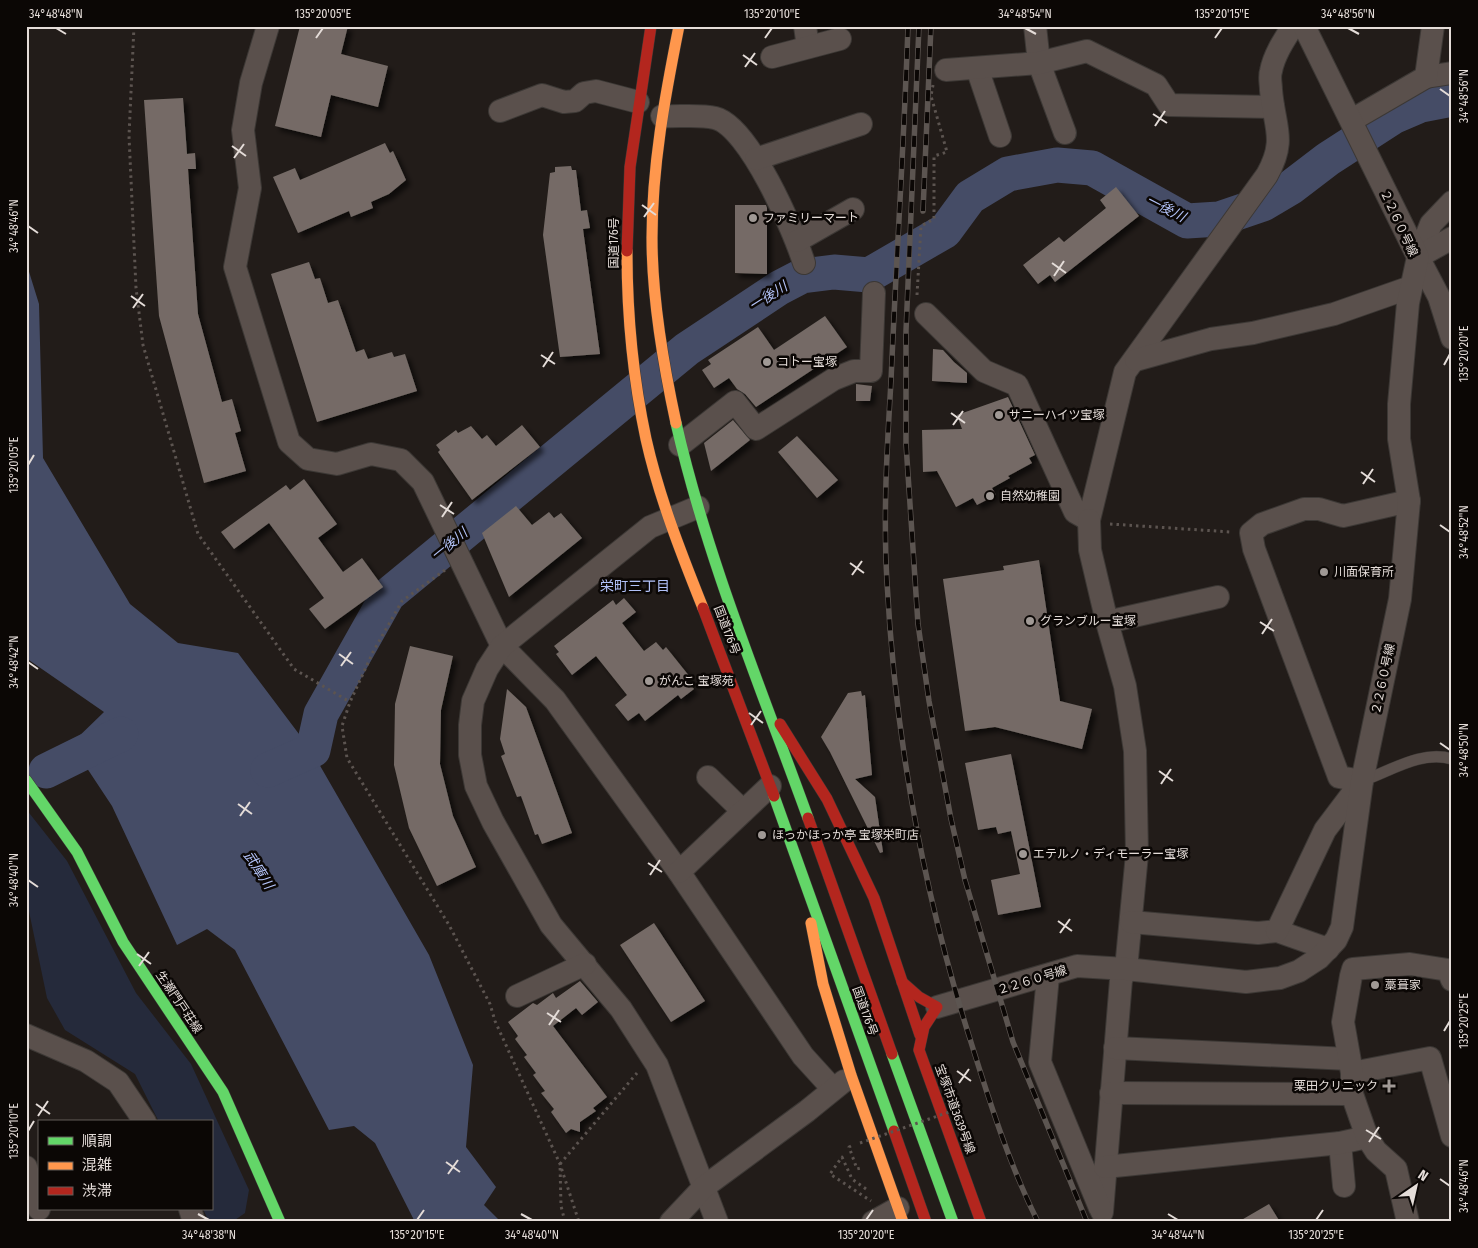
<svg xmlns="http://www.w3.org/2000/svg" width="1478" height="1248" font-family="'Fira Sans Condensed','Noto Sans JP',sans-serif">
<defs>
<filter id="shadow"><feDropShadow dx="4.5" dy="4.5" stdDeviation="2.5" flood-color="#0009"/></filter>
</defs>
<rect width="100%" height="100%" fill="#221c19"/>
<polygon fill="#252a3b" points="26,809 67,861 136,993 191,1064 249,1190 245,1213 232,1222 209,1222 203,1209 211,1209 211,1122 159,1122 135,1074 65,1030 47,998 26,897"/>
<polygon fill="#454c66" points="26,262 39,304 43,458 130,604 178,643 238,653 311,750 429,955 473,1065 466,1147 496,1187 484,1205 501,1222 415,1222 375,1143 354,1126 329,1130 235,950 207,929 177,945 112,806 71,744 104,712 26,658"/>
<g fill="none" stroke-linecap="round" stroke-linejoin="round">
<g stroke="#454c66" stroke-width="35">
<polyline points="268,770 313,750 321,714 388,595 687,349 779,288 802,276 834,272 869,275 945,231 970,197 1008,174 1057,165 1092,168 1187,221 1219,219 1263,204 1290,188 1328,159 1393,117 1421,105 1452,99"/>
<polyline points="46,771 121,734"/>
</g>
</g>
<g fill="#746b66" filter="url(#shadow)">
<polygon points="300,26 348,26 341,54 388,66 378,107 331,95 321,137 275,126"/>
<polygon points="183,98 187,154 195,153 196,169 188,169 198,314 222,402 232,399 241,431 235,433 246,471 204,483 159,316 144,100"/>
<polygon points="385,143 390,153 393,151 406,180 389,194 371,202 373,208 351,217 349,211 298,233 273,177 295,168 300,180"/>
<polygon points="571,166 572,170 576,170 581,211 587,210 590,228 583,229 600,354 560,357 543,235 550,173 555,172 555,167"/>
<polygon points="1116,187 1139,216 1055,282 1050,275 1038,284 1023,265 1059,237 1064,242 1106,208 1100,200"/>
<polygon points="735,205 766,205 767,208 767,274 735,273"/>
<polygon points="309,262 315,279 320,278 328,303 338,300 356,352 364,349 368,359 392,352 394,357 405,354 417,391 317,422 271,274"/>
<polygon points="825,316 847,347 756,407 745,394 737,389 729,378 714,388 702,370 711,364 708,360 758,327 774,350"/>
<polygon points="933,349 943,350 954,362 967,373 967,383 932,381"/>
<polygon points="856,384 872,386 870,401 856,401"/>
<polygon points="1008,397 1035,455 1029,458 1032,463 1008,476 1010,478 992,488 996,495 977,505 973,498 956,507 937,471 923,472 922,430 962,429 957,415"/>
<polygon points="733,420 750,440 711,471 704,443"/>
<polygon points="522,425 540,447 472,500 438,452 440,450 436,445 456,430 458,433 471,426 482,439 487,435 496,446"/>
<polygon points="797,436 838,480 817,498 778,452"/>
<polygon points="304,479 337,524 318,538 343,572 362,558 383,587 325,629 309,609 324,598 269,523 234,549 221,532 286,485 290,490"/>
<polygon points="516,506 532,525 549,512 554,518 561,513 582,538 509,597 482,533"/>
<polygon points="1039,560 1060,701 1092,709 1082,749 995,727 965,731 943,579 1004,570 1003,566"/>
<polygon points="624,598 636,612 622,623 644,651 656,642 663,650 666,647 690,677 686,679 694,689 681,699 678,695 645,721 639,713 628,721 615,705 627,695 596,656 572,675 556,654 559,652 554,646 613,600 616,605"/>
<polygon points="410,646 453,656 441,710 440,764 453,816 476,867 437,886 409,828 394,765 395,704"/>
<polygon points="507,689 526,707 572,833 542,844 538,834 535,835 521,796 517,797 501,756 505,754 500,739"/>
<polygon points="861,691 862,696 865,695 872,775 855,779 875,797 883,852 880,853 830,752 821,737 848,693"/>
<polygon points="1011,754 1041,907 998,915 991,880 1020,874 1011,831 998,834 996,827 978,830 965,763"/>
<polygon points="654,923 705,1001 671,1022 620,945"/>
<polygon points="580,981 598,1002 582,1015 576,1008 553,1026 607,1097 593,1108 596,1111 580,1122 580,1132 571,1129 566,1133 551,1112 554,1109 541,1093 545,1091 533,1075 536,1073 524,1057 527,1055 515,1039 518,1036 508,1022 533,1003 537,1005 553,993 556,998"/>
<polygon points="1269,1204 1280,1222 1238,1222"/>
</g>
<g fill="none" stroke-linecap="round" stroke-linejoin="round">
<defs>
<path id="lane" d="M 1362,781 C 1391,771 1421,750 1452,759"/>
<g id="street">
<polyline points="268,26 251,83 243,130 250,188 235,267 289,442 308,459 337,464 371,454 401,460 423,482 502,646 555,700 679,872 803,1056 833,1089"/>
<polyline points="805,26 808,47"/>
<polyline points="1035,26 1039,63 1065,133"/>
<polyline points="772,57 840,39"/>
<polyline points="977,68 1000,136"/>
<polyline points="946,70 1039,63 1087,51 1156,85 1169,105 1273,107"/>
<polyline points="1426,77 1452,73"/>
<polyline points="500,111 542,95 564,102 575,101 584,93 596,91 638,102"/>
<path d="M 662,116 C 678,117 699,114 715,118 C 749,126 794,231 804,263"/>
<polyline points="1352,120 1426,77 1433,26"/>
<polyline points="756,159 861,124"/>
<polyline points="797,241 853,209"/>
<polyline points="1418,257 1439,297 1452,338"/>
<polyline points="1418,257 1431,224 1452,202"/>
<polyline points="1418,257 1452,238"/>
<path d="M 926,314 L 984,371 L 1017,385 L 1075,512 L 1089,520 L 1125,372 L 1267,175 C 1287,139 1274,127 1271,90 C 1271,84 1269,77 1271,71 C 1274,55 1284,40 1293,26"/>
<polyline points="1136,360 1211,339 1253,333 1334,314 1411,287"/>
<polyline points="680,445 735,402 756,429 834,379 854,371 871,371 874,293"/>
<polyline points="698,507 650,527 502,646 487,669 473,701 470,725 470,755 476,786 493,822 551,925 621,1009 657,1065 717,1222"/>
<polyline points="1089,520 1090,550 1107,622 1125,686 1135,751 1137,854 1126,969 1121,980 1102,1212"/>
<polyline points="1107,622 1218,597"/>
<polyline points="708,777 743,811"/>
<polyline points="679,872 770,786"/>
<polyline points="1131,922 1258,933 1277,931 1328,949"/>
<polyline points="1277,931 1325,830 1362,781 1339,777 1254,549 1251,533 1262,524 1304,509 1319,509 1343,516 1409,501"/>
<polyline points="1048,976 1040,1062 1100,1208"/>
<polyline points="517,996 585,964"/>
<polyline points="937,1007 1077,966 1126,969 1246,982 1280,978 1299,971 1319,958 1336,940 1342,927 1362,781 1400,599 1409,501 1399,439 1399,404 1408,303 1418,257 1304,26"/>
<polyline points="26,1035 86,1061 118,1082 145,1122"/>
<polyline points="1115,1048 1349,1059"/>
<polyline points="1352,1073 1430,1058 1452,1136"/>
<polyline points="1111,1093 1352,1094"/>
<polyline points="1340,1143 1344,1186"/>
<polyline points="26,1167 39,1209"/>
<polyline points="1105,1167 1340,1143 1367,1137"/>
<polyline points="190,1209 194,1222"/>
<polyline points="671,1222 704,1187 807,1111 844,1081"/>
<polyline points="873,1222 898,1208"/>
<polyline points="1408,1222 1396,1169 1376,1151 1367,1137 1352,1094 1352,1073 1343,1022 1351,976 1353,969 1410,964 1448,970 1452,980"/>
</g>
<g id="fast">
<path d="M 676,423 C 707,559 761,688 808,818"/>
<polyline points="26,780 77,852 123,942 223,1092 280,1222"/>
<polyline points="774,796 894,1131"/>
<polyline points="892,1054 953,1222"/>
</g>
<g id="slow">
<path d="M 627,251 C 627,314 633,378 646,439 C 659,497 681,553 703,608"/>
<path d="M 676,423 C 663,363 652,300 652,238 C 652,166 665,96 679,26"/>
<polyline points="811,923 823,984 851,1075 903,1222"/>
</g>
<g id="jam">
<polyline points="627,251 630,167 651,26"/>
<polyline points="703,608 774,796"/>
<polyline points="780,724 827,799 874,898 920,1035"/>
<polyline points="808,818 892,1054"/>
<polyline points="902,982 919,997 937,1007 924,1027 919,1050 981,1222"/>
<polyline points="894,1131 926,1222"/>
</g>
</defs>
<use href="#lane" stroke="#3c3835" stroke-width="12"/>
<use href="#street" stroke="#3c3835" stroke-width="24"/>
<use href="#fast" stroke="#3c3835" stroke-width="12"/>
<use href="#slow" stroke="#3c3835" stroke-width="12"/>
<use href="#jam" stroke="#3c3835" stroke-width="12"/>
<g stroke="#5c5450" stroke-width="3" stroke-dasharray="2.5 4" stroke-linecap="butt">
<polyline points="134,26 129,136 136,288 143,345 198,534 294,669 350,702"/>
<polyline points="917,295 921,226 934,219 934,156 947,152 931,96 933,85"/>
<polyline points="1110,524 1231,532"/>
<polyline points="445,570 402,601 373,652 350,702 342,726 347,758 449,925 490,1004 495,1021 560,1164 579,1222"/>
<polyline points="851,1146 849,1147 857,1169 861,1168"/>
<polyline points="866,1189 852,1179 842,1157 830,1174 871,1201"/>
<polyline points="565,1222 561,1206 560,1164 637,1073"/>
</g>
<use href="#lane" stroke="#5a504c" stroke-width="11"/>
<use href="#street" stroke="#5a504c" stroke-width="22"/>
<use href="#fast" stroke="#63d668" stroke-width="11"/>
<use href="#slow" stroke="#ff974d" stroke-width="11"/>
<use href="#jam" stroke="#b3261e" stroke-width="11"/>
<defs>
<g id="rail">
<path d="M 908,26 C 904,144 896,263 891,381 C 887,448 883,515 887,582 C 895,737 923,891 970,1039 C 989,1100 1009,1164 1038,1222"/>
<polyline points="919,26 906,331 906,444 918,624 929,701 951,819 965,880 1013,1042 1087,1222"/>
<polyline points="923,211 931,26"/>
</g>
</defs>
<use href="#rail" stroke="#5c5551" stroke-width="5.5"/>
<use href="#rail" stroke="#0b0705" stroke-width="4" stroke-dasharray="11" stroke-linecap="butt"/>
<polyline stroke="#5c5450" stroke-width="3" stroke-dasharray="2.5 4" stroke-linecap="butt" points="860,1143 955,1110"/>
</g>
<path fill="none" stroke="#e4dcd8" stroke-width="2" d="M 56,28 L 66,34M 1025,28 L 1036,34M 1348,28 L 1359,34M 316,38 L 323,28M 765,38 L 772,28M 1215,38 L 1222,28M 743,55 L 757,65M 745,67 L 755,53M 1440,89 L 1450,96M 1153,114 L 1167,123M 1155,126 L 1165,111M 232,146 L 246,156M 234,158 L 244,144M 642,205 L 656,215M 644,217 L 654,203M 28,226 L 38,233M 1052,263 L 1066,273M 1054,276 L 1064,261M 131,296 L 145,306M 133,308 L 143,294M 541,355 L 555,364M 1444,365 L 1450,354M 543,367 L 553,352M 951,413 L 965,423M 953,425 L 963,411M 28,465 L 34,455M 1361,472 L 1375,482M 1363,484 L 1373,469M 440,505 L 454,514M 442,517 L 452,502M 1440,525 L 1450,532M 850,563 L 864,573M 852,575 L 862,561M 1260,622 L 1274,631M 1262,634 L 1272,619M 339,654 L 353,664M 28,662 L 38,669M 341,666 L 351,652M 749,713 L 763,723M 751,725 L 761,711M 1440,743 L 1450,750M 1159,771 L 1173,781M 1161,784 L 1171,769M 238,804 L 252,814M 240,816 L 250,802M 648,863 L 662,872M 650,875 L 660,860M 28,880 L 38,887M 1058,921 L 1072,931M 1060,933 L 1070,919M 137,954 L 151,964M 139,966 L 149,952M 547,1013 L 561,1022M 549,1025 L 559,1010M 1444,1031 L 1450,1021M 957,1071 L 971,1081M 959,1083 L 969,1069M 36,1104 L 50,1114M 38,1116 L 48,1101M 1366,1130 L 1381,1139M 28,1131 L 34,1121M 1369,1142 L 1379,1127M 446,1162 L 460,1172M 448,1174 L 458,1160M 1440,1179 L 1450,1186M 198,1214 L 209,1220M 521,1214 L 532,1220M 1168,1214 L 1178,1220M 417,1220 L 424,1210M 866,1220 L 873,1210M 1316,1220 L 1323,1210"/>
<g fill="#a09995" stroke="#0b0705" stroke-width="2">
<circle cx="753" cy="218" r="5"/>
<circle cx="767" cy="362" r="5"/>
<circle cx="999" cy="415" r="5"/>
<circle cx="990" cy="496" r="5"/>
<circle cx="1324" cy="572" r="5"/>
<circle cx="1030" cy="621" r="5"/>
<circle cx="649" cy="681" r="5"/>
<circle cx="762" cy="835" r="5"/>
<circle cx="1023" cy="854" r="5"/>
<circle cx="1375" cy="985" r="5"/>
<path d="M1386.5 1078.5h5v5h5v5h-5v5h-5v-5h-5v-5h5z"/>
</g>
<g text-anchor="middle" stroke-width="5" stroke-linejoin="round" paint-order="stroke">
<g font-size="12" fill="#e4dcd8" stroke="#0b0705" text-anchor="start">
<text x="763" y="222">ファミリーマート</text>
<text x="777" y="366">コトー宝塚</text>
<text x="1009" y="419">サニーハイツ宝塚</text>
<text x="1000" y="500">自然幼稚園</text>
<text x="1334" y="576">川面保育所</text>
<text x="1040" y="625">グランブルー宝塚</text>
<text x="659" y="685">がんこ 宝塚苑</text>
<text x="772" y="839">ほっかほっか亭 宝塚栄町店</text>
<text x="1033" y="858">エテルノ・ディモーラー宝塚</text>
<text x="1385" y="989">藁葺家</text>
<text x="1378" y="1090" text-anchor="end">栗田クリニック</text>
</g>
<g font-size="12" fill="#e4dcd8" stroke="#0b0705">
<text transform="translate(1399 223) rotate(65)" y="4">２２６０号線</text>
<text transform="translate(614 243) rotate(-90)" y="4">国道176号</text>
<text transform="translate(727 630) rotate(69)" y="4">国道176号</text>
<text transform="translate(1383 679) rotate(-78)" y="4">２２６０号線</text>
<text transform="translate(1032 980) rotate(-17)" y="4">２２６０号線</text>
<text transform="translate(179 1002) rotate(56)" y="4">生瀬門戸荘線</text>
<text transform="translate(865 1011) rotate(70)" y="4">国道176号</text>
<text transform="translate(955 1109) rotate(70)" y="4">宝塚市道3639号線</text>
</g>
<g font-size="14" font-style="italic" fill="#b3c3f9" stroke="#0b0705">
<text transform="translate(1166 208) rotate(27)" y="5">一後川</text>
<text transform="translate(768 296) rotate(-32)" y="5">一後川</text>
<text transform="translate(449 544) rotate(-39)" y="5">一後川</text>
<text transform="translate(259 870) rotate(57)" y="5">武庫川</text>
</g>
<g font-size="14" fill="#b1c1f8" stroke="#0b0705">
<text x="635" y="591">栄町三丁目</text>
</g>
</g>
<rect width="1478" height="1248" fill="none" stroke="#0b0705" stroke-width="55"/>
<rect x="38" y="1120" width="175" height="90" fill="#0b0705" stroke="#625c59"/>
<rect x="48" y="1137" width="25" height="8" fill="#63d668" stroke="#625c59"/>
<text x="82" y="1146" font-size="15" fill="#e4dcd8">順調</text>
<rect x="48" y="1162" width="25" height="8" fill="#ff974d" stroke="#625c59"/>
<text x="82" y="1170" font-size="15" fill="#e4dcd8">混雑</text>
<rect x="48" y="1187" width="25" height="8" fill="#b3261e" stroke="#625c59"/>
<text x="82" y="1196" font-size="15" fill="#e4dcd8">渋滞</text>
<g transform="translate(1416 1186) rotate(34)" stroke="#0b0705" stroke-width="4" paint-order="stroke">
<path d="M0-4L9 19L0 12L-9 19Z" fill="#e4dcd8"/>
<text y="-8" font-size="14" font-weight="bold" text-anchor="middle" fill="#e4dcd8">N</text>
</g>
<rect x="28" y="28" width="1422" height="1192" fill="none" stroke="#e4dcd8" stroke-width="2"/>
<g font-size="12" text-anchor="middle" fill="#e4dcd8">
<text x="56" y="18">34°48'48"N</text>
<text x="323" y="18">135°20'05"E</text>
<text x="772" y="18">135°20'10"E</text>
<text x="1025" y="18">34°48'54"N</text>
<text x="1222" y="18">135°20'15"E</text>
<text x="1348" y="18">34°48'56"N</text>
<text transform="translate(1464 96) rotate(-90)" y="4">34°48'56"N</text>
<text transform="translate(14 226) rotate(-90)" y="4">34°48'46"N</text>
<text transform="translate(1464 354) rotate(-90)" y="4">135°20'20"E</text>
<text transform="translate(14 465) rotate(-90)" y="4">135°20'05"E</text>
<text transform="translate(1464 532) rotate(-90)" y="4">34°48'52"N</text>
<text transform="translate(14 662) rotate(-90)" y="4">34°48'42"N</text>
<text transform="translate(1464 750) rotate(-90)" y="4">34°48'50"N</text>
<text transform="translate(14 880) rotate(-90)" y="4">34°48'40"N</text>
<text transform="translate(1464 1021) rotate(-90)" y="4">135°20'25"E</text>
<text transform="translate(14 1131) rotate(-90)" y="4">135°20'10"E</text>
<text transform="translate(1464 1186) rotate(-90)" y="4">34°48'46"N</text>
<text x="209" y="1239">34°48'38"N</text>
<text x="417" y="1239">135°20'15"E</text>
<text x="532" y="1239">34°48'40"N</text>
<text x="866" y="1239">135°20'20"E</text>
<text x="1178" y="1239">34°48'44"N</text>
<text x="1316" y="1239">135°20'25"E</text>
</g>
</svg>
